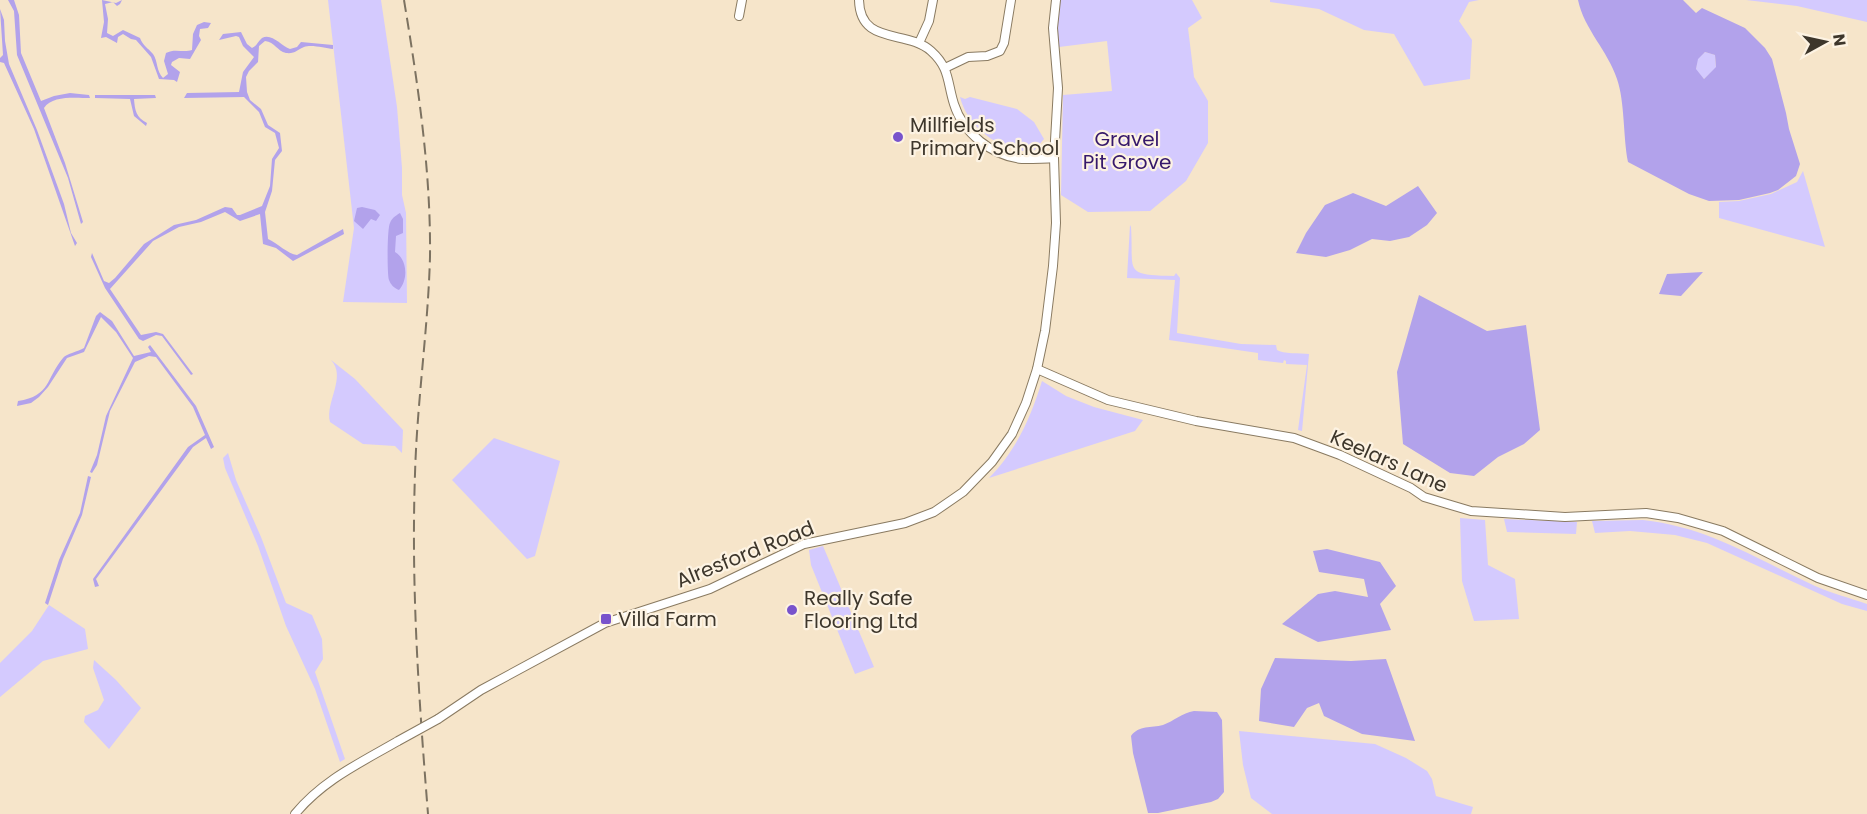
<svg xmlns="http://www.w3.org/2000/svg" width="1867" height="814" font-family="Poppins,sans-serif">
<rect width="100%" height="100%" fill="#f6e5ca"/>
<g fill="#d4cafe">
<polygon points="328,0 381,0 397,107 402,168 402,195 406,213 407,303 343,302 354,228"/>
<polygon points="1058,0 1192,0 1202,18 1188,28 1194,77 1208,101 1208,143 1186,181 1150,211 1088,212 1061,195 1063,95 1112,91 1107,41 1059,47 1056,23"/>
<polygon points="1270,0 1479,0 1469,2 1459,21 1472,40 1470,79 1424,86 1394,34 1364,30 1319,9 1270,2"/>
<polygon points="1746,0 1867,0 1867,22 1797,6"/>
<polygon points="1705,52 1715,55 1716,68 1704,79 1696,70 1697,59"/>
<path d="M 960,97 L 965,99 L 970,97 L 1017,109 L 1034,122 L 1044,139 L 1033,152 C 1001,151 968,129 960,97 Z"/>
<polygon points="1803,171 1825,247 1719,218 1719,202 1739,201 1771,194 1797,182"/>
<path d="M 1130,225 L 1131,227 C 1134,272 1122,275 1174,276 L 1176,273 L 1180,278 L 1177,333 L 1241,344 L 1276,345 L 1277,350 C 1283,354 1300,353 1309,354 L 1302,431 L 1298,430 L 1307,365 L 1286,364 L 1286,361 L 1284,360 L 1283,363 L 1258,360 L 1258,353 L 1169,340 L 1175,280 L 1127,278 Z"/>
<path d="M 331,360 L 355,379 L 403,430 L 402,453 L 395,446 L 363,444 L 330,422 C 325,402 347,377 331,360 Z"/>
<path d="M 1042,381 L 1066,396 L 1094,407 L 1143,420 L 1135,431 L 989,478 C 1016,451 1031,417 1042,381 Z"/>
<polygon points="494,438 560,461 535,556 527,559 452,480"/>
<polygon points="228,453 236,480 261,537 286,603 312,615 322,639 323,659 315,672 345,759 340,762 315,689 286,626 258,546 225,468 223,458"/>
<polygon points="1460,518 1485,520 1488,565 1515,579 1519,619 1474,621 1462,581"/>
<polygon points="1504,519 1577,522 1576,534 1507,532"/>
<path d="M 1643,520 C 1708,527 1757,559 1815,586 C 1831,593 1850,598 1867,604 L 1867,611 L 1842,604 L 1707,543 L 1675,535 L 1630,531 L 1595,533 L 1592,521 Z"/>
<polygon points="823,546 874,667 855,674 811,565 809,550"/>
<polygon points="49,605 85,629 88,649 43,661 0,697 0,663 32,631"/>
<polygon points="94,660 116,680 141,708 109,749 84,722 85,716 98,710 104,700 93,668"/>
<polygon points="1239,731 1375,744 1406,758 1427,771 1432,779 1436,796 1473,807 1471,814 1272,814 1251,798 1243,765"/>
</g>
<g fill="#b2a2eb" fill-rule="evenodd">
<path d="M 8,0 L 14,0 L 19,15 L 21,53 L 41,101 L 54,96 L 70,93 L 89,95 L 90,98 C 76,98 52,95 44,108 L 65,163 L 83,222 L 81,224 L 68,178 L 17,55 L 14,11 Z"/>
<path d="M 102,0 L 116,3 L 122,0 L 120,4 L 117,6 L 113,2 L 105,4 L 108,19 L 107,33 L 113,36 L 123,30 L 140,38 C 143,46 148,48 153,54 C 158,61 156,71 163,78 L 168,74 L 164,61 L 166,53 C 175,48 183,53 192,50 L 193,34 L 197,25 L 204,22 L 211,23 L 208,28 L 200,29 L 199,36 L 201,40 L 190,59 L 179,58 L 172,62 L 171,65 L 180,72 L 177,82 L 174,80 L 159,79 L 151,57 L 136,40 L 131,39 L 123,34 L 118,37 L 117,43 L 106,37 L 101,38 L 104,22 Z"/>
<path d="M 1578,0 L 1683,0 L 1696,13 L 1702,8 L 1745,28 L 1765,48 L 1772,59 L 1786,113 L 1789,129 L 1800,164 L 1796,176 L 1778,190 L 1770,193 L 1739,200 L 1709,201 L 1689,194 L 1628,162 C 1623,137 1625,102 1617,79 C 1608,51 1584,29 1578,0 ZM 1705,52 L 1715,55 L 1716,67 L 1704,79 L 1696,69 L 1698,59 Z"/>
<polygon points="0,9 4,20 5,41 9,64 37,130 64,204 71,233 77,243 75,246 34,129 4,63 0,62 0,58 3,55"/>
<path d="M 241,32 L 247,44 L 252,48 C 257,46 258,41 262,38 C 272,33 281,46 290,49 L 297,47 L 301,42 L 333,45 L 333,49 C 325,48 311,44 304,47 C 297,50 295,54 286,53 C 277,51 275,42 265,41 L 259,46 L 258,62 L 249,71 L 246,77 L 247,92 L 250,100 L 261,109 L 268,125 L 280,133 L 282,151 L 275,160 L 272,191 L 265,212 L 268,239 C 277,243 288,254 297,255 L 343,229 L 344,234 L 293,261 L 276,248 L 263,244 L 260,214 L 240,221 L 225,212 L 201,222 L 179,227 L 153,241 L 110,289 L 141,335 L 156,332 L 163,334 L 193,374 L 191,375 L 162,336 L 156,335 L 143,341 L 139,339 L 105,288 L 91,257 L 92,253 L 104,281 L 109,283 L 115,278 L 144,244 L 174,225 L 196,220 L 225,207 L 232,208 L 237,215 L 240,215 L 262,206 L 270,186 L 272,159 L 279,148 L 275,133 L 265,127 L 259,112 L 244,97 L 184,98 L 187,93 L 239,92 L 243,72 L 254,57 L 243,46 L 239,37 L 236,36 L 219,40 L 223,34 Z"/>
<path d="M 95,95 L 155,95 L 156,98 L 134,99 C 135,111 136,117 147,123 L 146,126 L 134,116 L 130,99 L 95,98 Z"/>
<polygon points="1418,186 1437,213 1427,225 1409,237 1390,241 1372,239 1350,250 1326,257 1296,253 1306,233 1325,205 1353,193 1386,206"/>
<polygon points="362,207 375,210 380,215 376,221 371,219 363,229 354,221 357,208"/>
<path d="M 400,213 L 403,219 L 403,233 L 396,236 L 395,252 C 408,260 408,280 399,290 C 394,288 391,285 389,280 C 387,275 387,228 390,223 C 392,218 395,216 400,213 Z"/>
<polygon points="1703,272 1681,296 1659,294 1667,274"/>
<polygon points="1419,295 1487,331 1526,325 1540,430 1524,444 1498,457 1474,476 1450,473 1403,444 1397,372"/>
<path d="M 100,312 L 112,321 L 134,356 L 151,352 L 148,347 L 150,345 L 196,406 L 214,447 L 211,449 L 206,438 L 193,447 L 96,579 L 99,586 L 95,587 L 93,579 L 101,568 L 188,447 L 205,435 L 193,407 L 156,357 L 149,356 L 135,362 L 110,411 L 97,465 L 92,473 L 90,472 L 97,455 L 106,416 L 133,358 L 116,332 L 101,317 L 84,352 L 67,358 L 48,387 L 39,397 L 31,403 L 17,406 L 18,401 C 51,396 46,378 63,358 C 67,353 78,352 84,348 L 96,316 Z"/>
<polygon points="88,476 91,477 82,515 63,559 48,605 45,603 59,560 80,513"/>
<polygon points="1327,549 1380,562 1396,586 1380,604 1391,630 1318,642 1282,624 1318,594 1335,591 1368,597 1364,579 1319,572 1313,551"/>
<polygon points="1275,658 1351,661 1386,659 1415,741 1362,734 1324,716 1319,703 1307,708 1294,727 1259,721 1261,689"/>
<path d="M 1194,711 L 1217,712 L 1222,720 L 1224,792 L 1218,799 L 1211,802 L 1158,813 L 1148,813 L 1133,753 L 1131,736 C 1139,725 1151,728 1163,725 C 1174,721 1182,713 1194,711 Z"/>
</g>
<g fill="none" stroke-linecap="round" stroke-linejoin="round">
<defs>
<g id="minor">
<path d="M 859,0 C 860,46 906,29 931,51 C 950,68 947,82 954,104 C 963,133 992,156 1022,159 C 1033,159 1044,159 1054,158"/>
<polyline points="739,16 742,0"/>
<polyline points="919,43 929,21 933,0"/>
<polyline points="945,68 968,57 987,56 1000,51 1004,43 1011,0"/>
<polyline points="1037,369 1108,400 1196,421 1294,438 1340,455 1411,488 1424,497 1471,511 1565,517 1646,513 1678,518 1723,531 1818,578 1867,595"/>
<polyline points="438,719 481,690 605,623 710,589 804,544 905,523 934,512 963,492 992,462 1012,434 1026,403 1037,369 1045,331 1053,266 1056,223 1054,158 1058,88 1053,28 1056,0"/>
<path d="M 295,814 C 323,780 360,763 398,741"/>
</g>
</defs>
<use href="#minor" stroke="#897a61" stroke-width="10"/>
<use href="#minor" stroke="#fff" stroke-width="8"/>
<path stroke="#7c7261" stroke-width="2" stroke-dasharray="12 6" stroke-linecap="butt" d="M 404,0 C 418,85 431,171 430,257 C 428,330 417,402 415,474 C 411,588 419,701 428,814"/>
<defs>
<polyline id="minor-bridge" points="398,741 438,719"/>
</defs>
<use href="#minor-bridge" stroke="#897a61" stroke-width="10" stroke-linecap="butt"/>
<use href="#minor-bridge" stroke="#fff" stroke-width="8"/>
</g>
<g fill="#7853cc" stroke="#fdf3e3" stroke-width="2">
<circle cx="898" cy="137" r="6"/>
<circle cx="792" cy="610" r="6"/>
<rect x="600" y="613" width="12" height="12" rx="3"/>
</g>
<g text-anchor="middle" stroke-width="4.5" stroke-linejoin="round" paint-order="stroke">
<g font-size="20" fill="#3d362b" stroke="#fdf3e3" text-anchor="start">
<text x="910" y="132">Millfields<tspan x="910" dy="23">Primary School</tspan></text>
<text x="804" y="605">Really Safe<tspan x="804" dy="23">Flooring Ltd</tspan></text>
<text x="618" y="626">Villa Farm</text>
</g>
<g font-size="20" fill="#36186b" stroke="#fdf3e3">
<text x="1127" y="146">Gravel<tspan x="1127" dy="23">Pit Grove</tspan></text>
</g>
<g font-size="20" fill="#3d362b" stroke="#fdf3e3">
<text transform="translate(1389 461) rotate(24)" y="7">Keelars Lane</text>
<text transform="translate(745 554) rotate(-22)" y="7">Alresford Road</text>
</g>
</g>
<g transform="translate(1825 42) rotate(82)" stroke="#fdf3e3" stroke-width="4.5" paint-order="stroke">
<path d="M0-4.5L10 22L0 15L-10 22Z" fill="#3d362b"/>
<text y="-9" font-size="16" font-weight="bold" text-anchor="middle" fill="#3d362b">N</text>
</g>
</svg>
